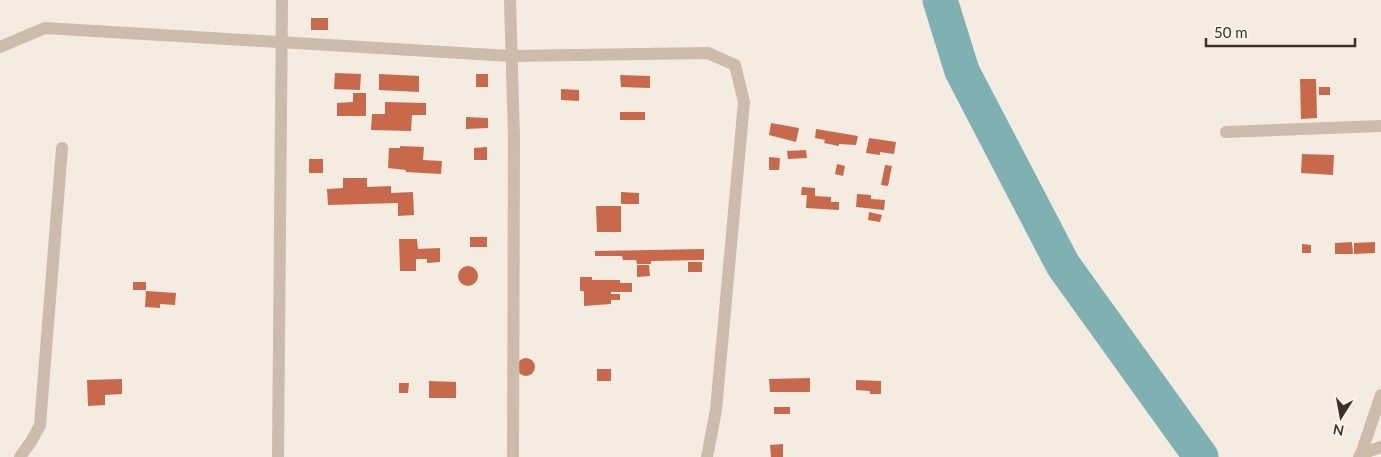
<svg xmlns="http://www.w3.org/2000/svg" width="1381" height="457" font-family="Lato,sans-serif">
<rect width="100%" height="100%" fill="#f4ebe1"/>
<g fill="none" stroke-linecap="round" stroke-linejoin="round">
<polyline stroke="#7fb0b2" stroke-width="35" points="940,0 962,71 1063,265 1201,457"/>
</g>
<g fill="#c8694b">
<rect x="311" y="18" width="17" height="12"/>
<polygon points="335,73 361,74 360,90 334,89"/>
<polygon points="379,74 419,76 419,92 379,90"/>
<rect x="476" y="74" width="12" height="13"/>
<polygon points="620,75 650,76 650,88 621,87"/>
<polygon points="1300,79 1316,79 1317,118 1301,119"/>
<rect x="1319" y="87" width="11" height="8"/>
<polygon points="561,89 579,90 579,101 561,100"/>
<polygon points="353,93 366,93 366,116 337,116 337,103 353,102"/>
<polygon points="385,102 426,103 426,115 412,115 411,131 371,130 372,114 385,114"/>
<rect x="620" y="112" width="25" height="8"/>
<polygon points="466,117 488,118 488,128 466,129"/>
<polygon points="771,123 799,128 796,142 769,135"/>
<polygon points="816,129 858,136 856,145 839,144 839,146 824,143 825,140 815,138"/>
<polygon points="869,138 896,142 894,154 880,152 880,155 866,153"/>
<polygon points="400,146 424,147 423,160 442,161 441,174 406,172 406,170 388,168 389,148 400,148"/>
<polygon points="487,147 487,160 474,160 474,148"/>
<polygon points="806,150 807,158 788,159 787,151"/>
<polygon points="1302,154 1334,155 1333,175 1301,173"/>
<polygon points="769,157 780,158 779,170 769,170"/>
<rect x="309" y="159" width="14" height="14"/>
<polygon points="837,164 845,166 843,176 835,174"/>
<polygon points="885,165 892,166 888,186 881,185"/>
<polygon points="343,178 367,178 367,187 391,186 391,193 413,192 414,215 398,216 398,203 328,205 327,189 343,188"/>
<polygon points="802,187 815,188 815,196 831,197 831,202 839,202 839,210 806,208 807,195 801,195"/>
<polygon points="621,192 639,193 639,204 621,204"/>
<polygon points="857,194 871,195 871,199 885,200 884,210 856,207"/>
<polygon points="596,206 621,206 621,232 597,232"/>
<polygon points="869,212 882,215 880,222 868,220"/>
<rect x="470" y="237" width="17" height="10"/>
<polygon points="399,239 417,239 418,249 440,248 440,262 427,263 427,259 416,259 416,271 400,271"/>
<polygon points="1352,242 1353,254 1335,254 1335,243"/>
<polygon points="1375,242 1375,253 1354,254 1354,243"/>
<polygon points="1302,244 1311,245 1311,253 1302,253"/>
<polygon points="704,249 704,260 651,261 651,264 637,264 636,260 623,260 622,256 595,256 595,251"/>
<rect x="688" y="262" width="14" height="10"/>
<polygon points="637,265 649,265 650,276 637,277"/>
<circle cx="468" cy="276" r="10"/>
<polygon points="580,277 592,277 592,280 620,280 620,283 632,283 632,292 611,292 611,294 620,294 620,300 611,300 611,304 584,306 584,291 580,291"/>
<rect x="133" y="282" width="13" height="8"/>
<polygon points="146,291 176,293 175,305 160,304 160,308 145,307"/>
<circle cx="526" cy="367" r="9"/>
<rect x="597" y="369" width="14" height="12"/>
<polygon points="810,378 810,392 770,392 769,379"/>
<polygon points="122,379 122,394 105,395 105,405 88,406 87,380"/>
<polygon points="856,380 881,381 881,394 870,394 870,391 856,390"/>
<polygon points="429,381 456,382 456,398 429,398"/>
<polygon points="399,383 409,383 408,393 399,393"/>
<rect x="774" y="407" width="16" height="7"/>
<polygon points="783,444 783,457 771,457 770,445"/>
</g>
<g fill="none" stroke-linecap="round" stroke-linejoin="round">
<g stroke="#cdbbac" stroke-width="12">
<polyline points="510,0 514,138 513,457"/>
<polyline points="0,47 45,28 511,56 708,53 735,65 744,102 716,410 707,457"/>
<polyline points="1226,132 1381,126"/>
<polyline points="1361,454 1381,447"/>
<polyline points="20,457 32,440 40,425 62,148"/>
<polyline points="278,457 282,0"/>
<polyline points="1359,457 1361,454 1381,395"/>
</g>
</g>
<g transform="translate(1341 417) rotate(191)" stroke="#fbf5ee" stroke-width="4" paint-order="stroke">
<path d="M0-4L9 19L0 12L-9 19Z" fill="#3b302b"/>
<text y="-8" font-size="14" font-weight="bold" text-anchor="middle" fill="#3b302b">N</text>
</g>
<path d="M1206 38v8h149v-8" fill="none" stroke="#3b302b" stroke-width="2.5"/>
<text x="1214" y="38" font-size="15" fill="#3b302b" stroke="#fbf5ee" stroke-width="4" paint-order="stroke">50 m</text>
</svg>
